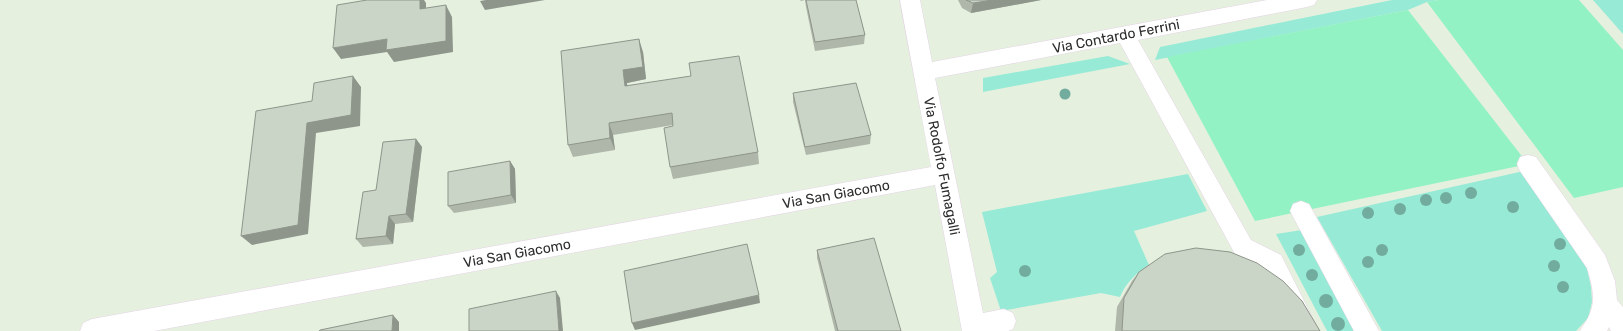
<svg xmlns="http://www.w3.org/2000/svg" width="1623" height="331" font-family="Rubik,sans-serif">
<rect width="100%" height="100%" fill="#e5f0df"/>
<g fill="#97ebd6">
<polygon points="1392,0 1439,0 1427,2 1408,10 1155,60 1160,47"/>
<polygon points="1593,0 1623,0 1623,34"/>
<polygon points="1108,56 1130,64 983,92 983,78"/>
<polygon points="1524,171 1587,268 1591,287 1592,302 1588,318 1576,331 1382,331 1317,217"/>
<path d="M 1188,174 L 1207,211 L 1134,231 L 1149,265 C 1137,272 1125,284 1120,297 L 1101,293 L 1001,311 L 990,278 L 997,272 L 982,212 Z"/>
<polygon points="1302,230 1357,331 1327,331 1276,234"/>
</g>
<g fill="#92f2c4">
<polygon points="1439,0 1579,0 1623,50 1623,187 1574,198 1427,2"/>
<polygon points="1408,10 1528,164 1255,221 1167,57"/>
</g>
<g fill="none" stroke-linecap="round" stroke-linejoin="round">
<defs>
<g id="minor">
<polygon points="900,0 920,0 932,62 1267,0 1317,0 1314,5 1307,7 1138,40 1251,240 1281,255 1319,331 1294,331 1265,271 1235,254 1120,43 935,78 983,313 1004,309 1013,313 1016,321 1013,329 1008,331 962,331 935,185 154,331 80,331 83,323 92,319 931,167"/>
<path d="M 1528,155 L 1536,157 L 1605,255 L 1615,281 L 1617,300 L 1623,307 L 1623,331 L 1611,331 L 1609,327 L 1607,331 L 1580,331 C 1582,326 1586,322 1588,318 C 1597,301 1592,285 1587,268 L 1520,171 L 1517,164 L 1520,157 Z"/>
<polygon points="1301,201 1309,204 1379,331 1354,331 1290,211 1293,204"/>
</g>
</defs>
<use href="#minor" stroke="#e5d4e7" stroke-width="1"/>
<use href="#minor" fill="#fff" fill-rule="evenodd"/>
</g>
<g fill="#72ac9e">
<circle cx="1065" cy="94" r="5.5"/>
<circle cx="1471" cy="193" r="6"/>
<circle cx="1446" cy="198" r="6"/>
<circle cx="1426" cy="200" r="6"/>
<circle cx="1513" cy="207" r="6"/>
<circle cx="1400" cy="209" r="6"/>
<circle cx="1368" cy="213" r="6"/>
<circle cx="1560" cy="244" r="6"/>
<circle cx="1299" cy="250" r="6"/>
<circle cx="1382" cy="250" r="6"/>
<circle cx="1368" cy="262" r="6"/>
<circle cx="1554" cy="266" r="6"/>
<circle cx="1025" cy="271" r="6"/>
<circle cx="1312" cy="275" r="6"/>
<circle cx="1563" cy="287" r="6"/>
<circle cx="1326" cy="301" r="7"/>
<circle cx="1338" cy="324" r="7"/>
</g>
<g fill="#afb7ab">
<polygon points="800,0 856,0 865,35 864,44 815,51 806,7 805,0 801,1"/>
<polygon points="958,0 1041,0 971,13 962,8"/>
<polygon points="643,52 646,79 627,83 627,86 758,152 759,164 673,179 670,167 673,125 613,135 615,150 573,157 568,145"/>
<polygon points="793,93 871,135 870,144 806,155 793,102"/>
<polygon points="416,139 422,147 413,222 395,224 393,244 363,247 356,239 376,190"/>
<polygon points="510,161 515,169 516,203 454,213 448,206"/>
<polygon points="817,250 901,331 835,331 817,258"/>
<polygon points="1139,272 1320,331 1115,331 1117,307 1132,281"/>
</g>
<g fill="#8e958b">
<polygon points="420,0 424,0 426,3 426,21 420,9"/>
<polygon points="486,0 545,0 485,10 480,1"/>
<polygon points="993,0 1041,0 971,13 973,3"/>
<polygon points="446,5 452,17 453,52 394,62 387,52 341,59 333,48 387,39"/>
<polygon points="639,39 643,52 646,79 627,83 629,98 625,86 623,70"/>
<polygon points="353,76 361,87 360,126 316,133 308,234 252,245 241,236 307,123"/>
<polygon points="609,123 613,135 615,150 610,138"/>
<polygon points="416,139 422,147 413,222 406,214"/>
<polygon points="510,161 515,169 516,203 511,195"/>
<polygon points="389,216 395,224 393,244 386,236"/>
<polygon points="556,291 560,298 563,331 559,331"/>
<polygon points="759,295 760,303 635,330 632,323"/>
<polygon points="393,315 399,322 399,331 392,331"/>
</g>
<g fill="#cbd5c7" stroke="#8e958b">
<polygon points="367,0 420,0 420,9 446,5 446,41 386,50 387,39 333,48 337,5"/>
<polygon points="806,0 856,0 865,35 815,42"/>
<polygon points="966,0 993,0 973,3"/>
<polygon points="639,39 643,67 623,70 625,86 691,76 689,63 739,56 758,152 670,167 664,128 673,126 672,113 609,123 610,138 568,145 561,51"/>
<polygon points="353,76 351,115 307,123 298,225 241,236 256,111 312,101 314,83"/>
<polygon points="856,83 871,135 805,147 793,93"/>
<polygon points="416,139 406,214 389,216 386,236 356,239 363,192 376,190 383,142"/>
<polygon points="510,161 511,195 448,206 448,172"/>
<polygon points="874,238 901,331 838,331 817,250"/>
<polygon points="747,244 759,295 632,323 624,271"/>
<polygon points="1196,248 1230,252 1257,263 1283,281 1302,301 1320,331 1122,331 1124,298 1139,272 1165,254"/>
<polygon points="556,291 559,331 469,331 469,309"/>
<polygon points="393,315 392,331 319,331 320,330"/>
</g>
<g text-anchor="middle" stroke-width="4" stroke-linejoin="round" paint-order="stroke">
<g font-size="14" fill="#2d2d2d" stroke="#fff">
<text transform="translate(1116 36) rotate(-11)" y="5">Via Contardo Ferrini</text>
<text transform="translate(942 166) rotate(79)" y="5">Via Rodolfo Fumagalli</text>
<text transform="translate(836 194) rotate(-10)" y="5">Via San Giacomo</text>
<text transform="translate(517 253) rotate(-10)" y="5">Via San Giacomo</text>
</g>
</g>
</svg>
